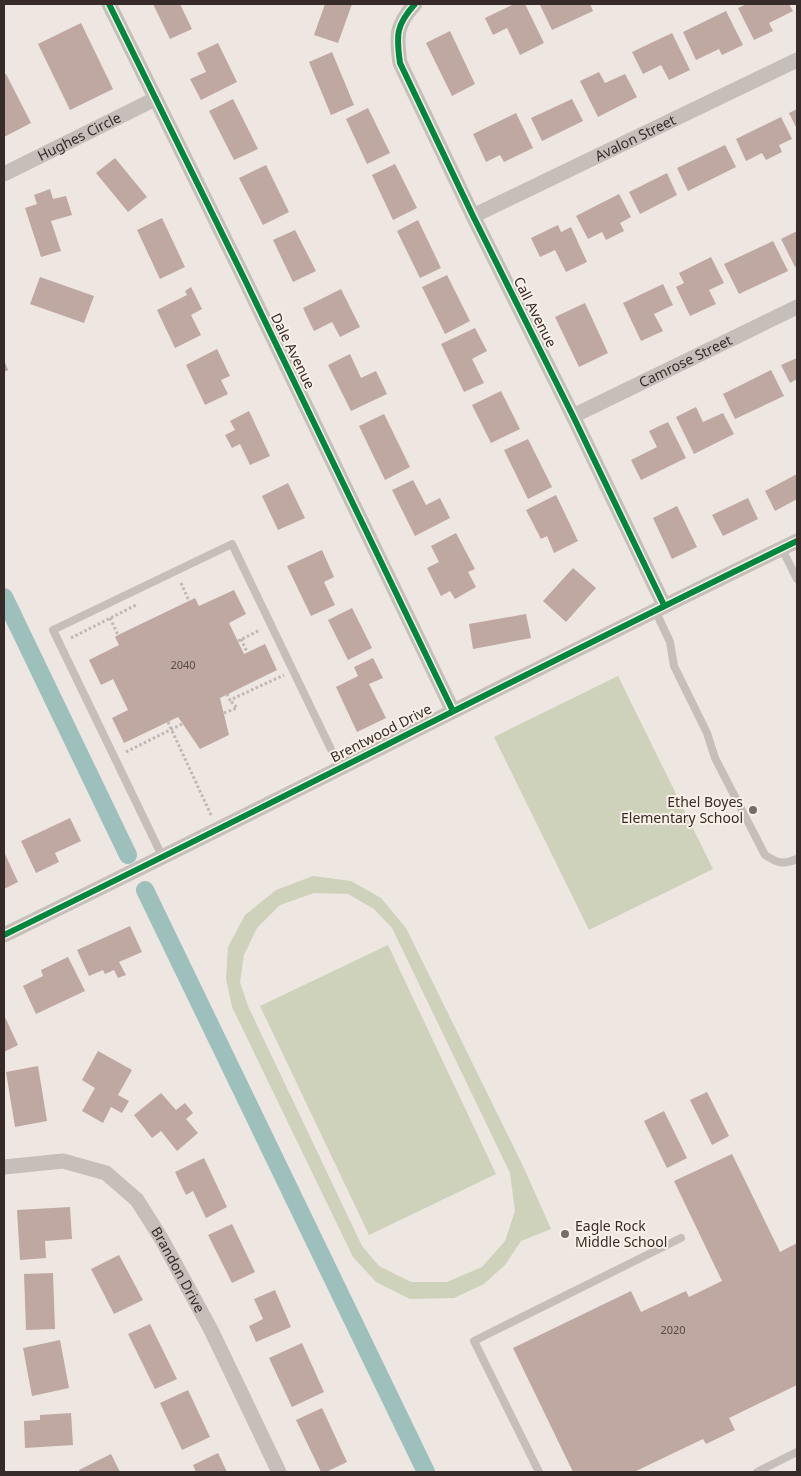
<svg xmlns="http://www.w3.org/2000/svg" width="801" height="1476" font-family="'Noto Sans',sans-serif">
<rect width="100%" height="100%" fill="#ede6e1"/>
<g fill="#cfd2bb" fill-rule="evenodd">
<polygon points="618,676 713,869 589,930 494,737"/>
<path d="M 313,876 L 351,881 L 381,898 L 406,928 L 523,1166 L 551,1229 L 521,1241 L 505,1265 L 484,1284 L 454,1298 L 410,1299 L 376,1282 L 353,1257 L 232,1007 L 226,979 L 228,947 L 245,915 L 276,890 ZM 314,893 L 348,894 L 374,909 L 392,928 L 510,1173 L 515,1211 L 505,1241 L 482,1267 L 447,1282 L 411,1282 L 379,1266 L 362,1246 L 248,1006 L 240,982 L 244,955 L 257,928 L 280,905 Z"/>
<polygon points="388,945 496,1174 369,1235 260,1006"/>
</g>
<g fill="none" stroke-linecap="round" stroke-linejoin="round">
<g stroke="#9dc0bd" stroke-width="18">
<polyline points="4,597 128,855"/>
<polyline points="145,890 426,1472"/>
</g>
</g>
<g fill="#c0a8a2">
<polygon points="153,4 180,4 192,29 170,39"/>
<polygon points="325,4 352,4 338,43 314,35"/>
<polygon points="514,4 525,4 544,43 520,55 507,28 493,35 485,18"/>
<polygon points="544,4 590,4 593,11 552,30 540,5"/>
<polygon points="747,4 789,4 793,11 769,23 773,31 754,40 738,8"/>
<polygon points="726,11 743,45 722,55 719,49 696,60 683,32"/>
<polygon points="81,23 113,89 70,110 38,44"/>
<polygon points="450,31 475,84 452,96 426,43"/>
<polygon points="672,33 690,70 669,80 661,65 643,74 632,52"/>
<polygon points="218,43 237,82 201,100 190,79 206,72 197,53"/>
<polygon points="332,52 354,105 331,115 309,62"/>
<polygon points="599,72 605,83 625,74 637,97 598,117 580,81"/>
<polygon points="6,74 31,123 4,137 4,75"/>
<polygon points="233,99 258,149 234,160 209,111"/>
<polygon points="572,99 583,121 542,141 531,118"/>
<polygon points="368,108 390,153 367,164 346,119"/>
<polygon points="797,109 797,129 789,113"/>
<polygon points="516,113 533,148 504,162 500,155 486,162 473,134"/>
<polygon points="781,117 792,139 779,145 782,152 766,160 762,153 746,161 736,139"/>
<polygon points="725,145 736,167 688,191 677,168"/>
<polygon points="115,158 147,197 128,212 96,173"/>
<polygon points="395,164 417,208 393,220 372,175"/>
<polygon points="266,165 289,212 263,225 239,178"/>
<polygon points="667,173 677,195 640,214 629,192"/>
<polygon points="50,189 53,199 66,196 72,215 51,221 61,251 41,257 25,208 37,204 34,195"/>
<polygon points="619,194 631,217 620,223 624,231 606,240 602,232 588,239 576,216"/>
<polygon points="162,218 185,267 160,279 137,230"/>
<polygon points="418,220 441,268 420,278 397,231"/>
<polygon points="558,225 561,232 571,227 587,262 566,272 555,250 540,257 531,238"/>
<polygon points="295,230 316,271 293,282 273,240"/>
<polygon points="797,231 797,266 795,267 781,239"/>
<polygon points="773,241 788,271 739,294 724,264"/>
<polygon points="711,257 724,283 709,290 716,304 690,316 676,287 684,283 679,273"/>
<polygon points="447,275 470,321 445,334 422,287"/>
<polygon points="40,277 94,296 84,323 30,304"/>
<polygon points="663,284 673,305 654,314 663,331 641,341 623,303"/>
<polygon points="191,287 202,309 191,315 201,335 175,348 157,310 187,295 185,291"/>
<polygon points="341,289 360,327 340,337 332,322 314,331 303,308"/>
<polygon points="585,303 608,353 579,367 555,317"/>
<polygon points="475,328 487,351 472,359 484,383 464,392 441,344"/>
<polygon points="217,349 230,376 221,380 228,394 205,405 186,365"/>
<polygon points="350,354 361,378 376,371 387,394 351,411 328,365"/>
<polygon points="797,358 797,379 790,383 781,365"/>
<polygon points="4,360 8,370 4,372"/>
<polygon points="771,370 784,396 735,419 723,394"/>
<polygon points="501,391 520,429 491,443 472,405"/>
<polygon points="696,407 703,422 723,413 734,434 694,454 676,417"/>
<polygon points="249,411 270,456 250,465 240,444 232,448 225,435 235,430 230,421"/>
<polygon points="384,414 410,467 385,480 359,426"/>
<polygon points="668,422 686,458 641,480 631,460 657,447 649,431"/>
<polygon points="528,439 552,487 528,499 504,450"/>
<polygon points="797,474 797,499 775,511 765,491"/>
<polygon points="413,480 426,505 440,498 450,518 415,536 392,490"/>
<polygon points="288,483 305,518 278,530 262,496"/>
<polygon points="556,495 578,541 554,553 547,536 541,539 526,510"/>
<polygon points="748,498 758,519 723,536 712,515"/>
<polygon points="677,506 697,547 672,559 653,518"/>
<polygon points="456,533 475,569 468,572 476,587 455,599 450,591 441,596 427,568 439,562 431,546"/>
<polygon points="322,550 334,577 324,582 335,605 311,616 287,566"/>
<polygon points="573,568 596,588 566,622 543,601"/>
<polygon points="234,590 246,614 229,623 244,654 265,644 277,670 220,698 229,735 200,749 178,717 124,743 112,718 128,710 113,679 101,685 89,660 119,645 115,637 118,635 195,598 199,606"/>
<polygon points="352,608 372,648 348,660 328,620"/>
<polygon points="526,614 531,638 473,649 469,624"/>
<polygon points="373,658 383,678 369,684 386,718 357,732 336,687 358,676 354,667"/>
<polygon points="70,818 81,841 55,853 59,862 36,873 21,841"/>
<polygon points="4,852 18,882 4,889"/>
<polygon points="130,926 142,952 119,962 126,975 118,978 114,970 105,974 103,970 89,976 77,950"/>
<polygon points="68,957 85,991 36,1014 23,986 43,976 41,970"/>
<polygon points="4,1015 18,1045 4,1052"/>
<polygon points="98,1051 132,1070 118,1095 129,1101 122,1113 111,1107 103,1123 82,1111 95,1088 82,1080"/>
<polygon points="38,1066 47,1121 15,1127 6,1072"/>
<polygon points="707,1092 729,1136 712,1145 690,1100"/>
<polygon points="161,1093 176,1110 185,1103 193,1113 186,1119 198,1133 177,1151 161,1131 152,1138 134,1115"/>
<polygon points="664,1111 687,1158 667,1168 644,1121"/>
<polygon points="732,1154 780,1252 797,1243 797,1385 729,1418 735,1430 706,1444 703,1439 634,1472 573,1472 513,1348 631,1291 641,1312 686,1291 689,1297 722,1281 674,1181"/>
<polygon points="204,1158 227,1207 206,1218 193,1191 186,1195 175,1172"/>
<polygon points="70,1207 72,1239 45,1241 46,1258 20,1260 17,1210"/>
<polygon points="232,1224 255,1272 232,1283 208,1235"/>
<polygon points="119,1255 143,1300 114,1314 91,1269"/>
<polygon points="53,1273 55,1329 26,1330 24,1274"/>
<polygon points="275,1290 291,1327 256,1342 249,1326 263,1319 254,1299"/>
<polygon points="150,1324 177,1379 155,1389 128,1334"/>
<polygon points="60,1340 69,1388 32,1396 23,1348"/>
<polygon points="302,1343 324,1392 292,1407 269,1358"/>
<polygon points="188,1390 210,1437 182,1450 160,1403"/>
<polygon points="322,1408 347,1462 326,1472 321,1472 296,1420"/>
<polygon points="71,1413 73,1445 25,1448 24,1421 40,1420 40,1415"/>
<polygon points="218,1453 227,1472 196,1472 193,1465"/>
<polygon points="111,1454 120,1472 80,1472 79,1470"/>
</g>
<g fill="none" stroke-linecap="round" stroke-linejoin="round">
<g stroke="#bfb7b2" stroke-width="3" stroke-dasharray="2.5 2.5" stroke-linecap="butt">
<polyline points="181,583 189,601"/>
<polyline points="110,618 118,635"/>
<polyline points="71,638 138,604"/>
<polyline points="241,639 247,652"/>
<polyline points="238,641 260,630"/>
<polyline points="227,694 230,700 284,675"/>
<polyline points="224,713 237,708 230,700"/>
<polyline points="168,722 211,815"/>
<polyline points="126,752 182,724"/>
</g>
<g stroke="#c6beb9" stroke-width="8">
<polyline points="782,549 797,579"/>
<path d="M 655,610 L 670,642 L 674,666 L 707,733 L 715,758 L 765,855 C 777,863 783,865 797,859"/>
<polyline points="163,858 53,630 232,544 340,768"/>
<polyline points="539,1472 474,1341 681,1238"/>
<polyline points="757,1472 797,1452"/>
</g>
<g stroke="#c6beb9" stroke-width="15">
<polyline points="109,4 245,280 453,711"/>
<path d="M 415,4 C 396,25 396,35 400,63 L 473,216 L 573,416 L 664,605"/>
<path id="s1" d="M 4,174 L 155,99"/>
<path id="s2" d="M 473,216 L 797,60"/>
<path id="s3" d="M 573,416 L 797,307"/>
<path d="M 4,935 C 269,806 531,670 797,541"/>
<path id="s4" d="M 4,1167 L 63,1161 L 106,1173 L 137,1200 L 161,1238 L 211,1330 L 279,1472"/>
</g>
<defs>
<g id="cycleway">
<polyline points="109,4 245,280 453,711"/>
<path d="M 415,4 C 396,25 396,35 400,63 L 473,216 L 573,416 L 664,605"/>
<path d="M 4,935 C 269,806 531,670 797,541"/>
</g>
</defs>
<use href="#cycleway" stroke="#f9f0e8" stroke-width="9"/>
<use href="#cycleway" stroke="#00873e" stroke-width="6"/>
</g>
<g fill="#766c69" stroke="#f9f0e8" stroke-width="2">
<circle cx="753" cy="810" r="5"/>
<circle cx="565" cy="1234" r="5"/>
</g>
<g text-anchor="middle" stroke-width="4" stroke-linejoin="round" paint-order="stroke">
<g font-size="11" fill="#584a46">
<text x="183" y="669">2040</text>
<text x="673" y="1334">2020</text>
</g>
<g font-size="14" fill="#362b28" stroke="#f9f0e8">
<text dy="5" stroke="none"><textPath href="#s1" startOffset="84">Hughes Circle</textPath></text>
<text dy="5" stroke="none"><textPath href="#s2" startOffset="180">Avalon Street</textPath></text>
<text transform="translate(535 312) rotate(63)" y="5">Call Avenue</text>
<text transform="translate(293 351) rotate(64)" y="5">Dale Avenue</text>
<text dy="5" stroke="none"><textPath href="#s3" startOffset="125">Camrose Street</textPath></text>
<text transform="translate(381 733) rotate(-27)" y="5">Brentwood Drive</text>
<text dy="5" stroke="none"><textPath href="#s4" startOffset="226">Brandon Drive</textPath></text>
</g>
<g font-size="14" fill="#362b28" stroke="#f9f0e8" text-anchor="end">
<text x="743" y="807">Ethel Boyes<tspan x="743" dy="16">Elementary School</tspan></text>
<text x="575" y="1231" text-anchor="start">Eagle Rock<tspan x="575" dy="16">Middle School</tspan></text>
</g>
</g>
<rect width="801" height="1476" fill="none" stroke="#362b28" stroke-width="10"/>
</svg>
